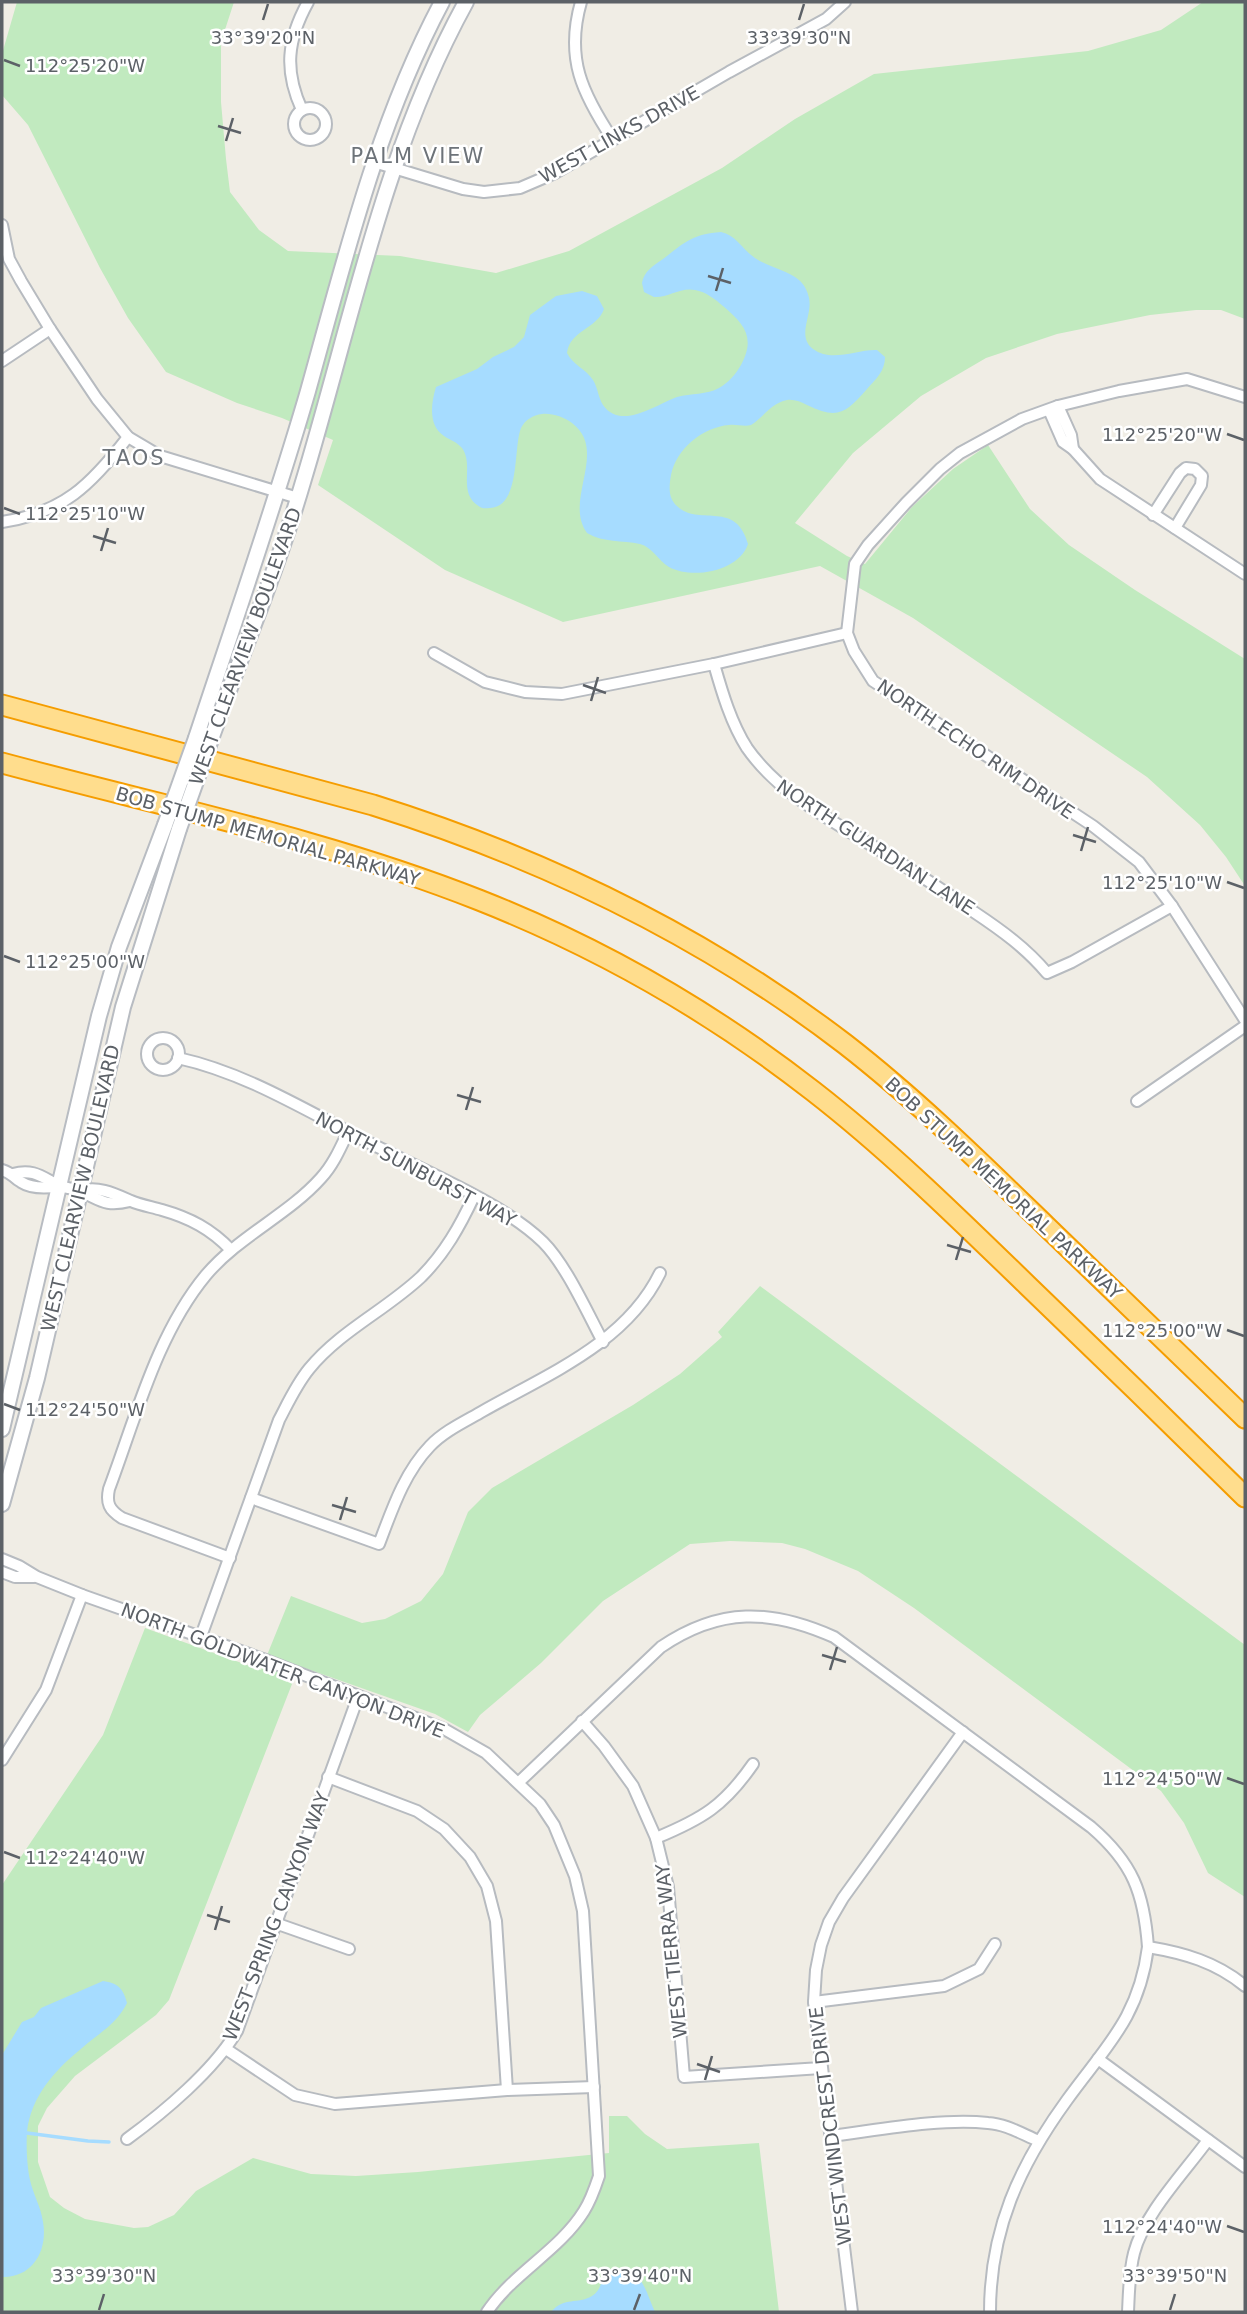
<svg xmlns="http://www.w3.org/2000/svg" width="1247" height="2314" font-family="'DejaVu Sans',sans-serif">
<rect width="100%" height="100%" fill="#f0ede5"/>
<g fill="#c1eabf">
<polygon points="17,2 234,2 221,42 221,102 226,159 230,192 259,230 288,251 400,256 496,273 569,251 722,168 795,119 874,74 1088,51 1161,30 1203,2 1245,2 1245,319 1221,310 1196,310 1150,315 1057,334 986,358 921,396 853,453 795,523 847,556 865,564 912,507 953,469 988,445 1030,509 1069,545 1135,590 1245,659 1245,886 1226,857 1200,825 1147,777 913,618 820,566 563,622 445,570 318,485 333,440 282,418 237,403 166,372 128,318 100,268 28,125 2,95 2,54"/>
<polygon points="760,1286 1245,1645 1245,1897 1208,1873 1184,1823 1161,1791 914,1608 858,1571 805,1549 782,1543 730,1541 690,1544 603,1601 541,1663 480,1715 468,1732 435,1714 299,1666 169,2000 156,2015 75,2076 47,2108 38,2126 38,2162 50,2197 64,2208 85,2219 134,2228 148,2227 174,2215 196,2191 253,2158 311,2174 356,2176 418,2172 609,2153 609,2116 627,2116 645,2134 667,2149 759,2143 779,2312 2,2312 2,1885 103,1735 145,1628 261,1670 291,1596 362,1623 385,1619 421,1601 443,1574 468,1512 492,1488 633,1405 680,1374 722,1337 718,1332"/>
</g>
<g fill="#a6dcff">
<path d="M 721,232 C 736,235 743,250 755,258 C 768,267 787,270 799,280 C 804,284 808,292 809,298 C 813,315 796,336 813,349 C 832,363 857,349 877,350 L 885,357 C 885,371 876,379 867,389 C 846,413 838,420 807,405 C 801,402 794,399 787,400 C 771,403 763,418 751,425 C 744,427 737,424 729,425 C 703,427 676,449 671,475 C 669,487 668,498 677,506 C 698,527 736,499 748,544 C 739,571 693,580 669,567 C 658,560 652,547 640,544 C 622,540 604,543 587,533 C 563,500 609,451 572,423 C 564,417 552,413 542,414 C 533,415 525,420 521,428 C 513,448 521,506 490,508 C 486,508 483,509 480,507 C 456,493 475,466 462,448 C 457,442 450,440 444,436 C 428,426 431,403 436,387 L 477,369 L 493,357 L 514,347 L 524,337 L 530,315 L 556,296 L 582,291 L 597,296 L 604,309 C 597,329 570,330 567,353 C 573,365 586,369 593,380 C 598,388 598,397 603,405 C 621,431 657,404 677,397 C 691,393 707,395 719,388 C 728,383 736,374 741,365 C 756,337 744,324 723,306 C 715,299 706,292 695,290 C 680,287 668,298 654,297 L 644,292 L 642,283 C 644,271 653,266 663,259 C 684,243 692,234 721,232 Z"/>
<path d="M 103,1981 C 118,1983 123,1988 127,2003 C 116,2025 100,2032 82,2048 C 55,2070 31,2096 27,2132 C 26,2146 27,2166 30,2180 C 33,2194 41,2207 43,2222 C 48,2250 33,2278 2,2277 L 2,2055 L 22,2022 L 34,2017 L 41,2008 Z"/>
<path d="M 616,2268 C 643,2268 646,2293 655,2312 L 551,2312 C 565,2296 577,2305 592,2296 C 605,2288 598,2274 616,2268 Z"/>
</g>
<g fill="none" stroke-linecap="round" stroke-linejoin="round">
<polyline stroke="#a6dcff" stroke-width="3.5" points="27,2133 88,2141 109,2142"/>
<defs>
<g id="street">
<path d="M 581,2 C 565,58 582,93 613,140"/>
<circle cx="310" cy="124" r="16"/>
<path d="M 302,110 C 284,71 287,40 308,2"/>
<polyline points="374,162 463,189 484,192 520,188 555,173 729,72 826,19 845,2"/>
<polyline points="2,225 9,259 21,281 50,329 97,399 128,437 160,456 298,498"/>
<polyline points="2,361 50,329"/>
<polyline points="1245,397 1187,379 1119,391 1058,406 1022,419 960,453 940,469 906,503 868,545 855,564 847,633 854,651 873,681 1093,826 1139,862 1172,906 1245,1020"/>
<polyline points="1049,410 1063,442 1073,449 1071,435 1058,406"/>
<polyline points="1073,449 1100,479 1245,574"/>
<polyline points="1153,515 1180,473 1186,468 1195,469 1202,476 1201,485 1175,528"/>
<path d="M 2,522 C 63,513 91,485 128,437"/>
<polyline points="434,653 485,682 525,692 562,694 714,664 847,633"/>
<path d="M 714,664 C 722,692 731,723 747,748 C 775,788 817,812 858,837 C 898,861 936,885 974,912 C 1001,930 1026,948 1047,973 L 1072,962 L 1172,906"/>
<circle cx="163" cy="1054" r="16"/>
<path d="M 178,1058 C 251,1074 316,1117 382,1149 C 430,1174 504,1204 543,1242 C 566,1265 587,1312 603,1342"/>
<polyline points="1137,1101 1245,1026"/>
<path d="M 2,1170 C 14,1174 12,1177 21,1182 C 32,1189 48,1188 60,1186"/>
<path d="M 13,1174 C 34,1168 43,1178 60,1186 C 65,1188 71,1188 77,1190 C 99,1198 103,1208 130,1201"/>
<path d="M 79,1191 C 99,1186 113,1193 131,1201 C 140,1205 152,1207 162,1210 C 190,1218 211,1229 231,1250"/>
<path d="M 251,1498 L 379,1544 C 392,1510 404,1473 430,1446 C 444,1431 466,1421 483,1411 C 548,1374 626,1343 660,1273"/>
<path d="M 230,1558 L 122,1518 C 109,1510 106,1503 109,1489 C 136,1417 157,1334 206,1275 C 239,1236 288,1215 321,1178 C 333,1165 340,1149 348,1132"/>
<path d="M 2,1559 L 19,1566 L 37,1577 L 82,1595 L 263,1659 L 444,1729 L 486,1753 L 540,1804 L 554,1825 L 575,1876 L 583,1911 L 599,2176 C 595,2188 591,2200 584,2211 C 559,2251 513,2273 487,2312"/>
<polyline points="2,1572 15,1577 34,1577"/>
<path d="M 200,1639 L 279,1420 C 288,1403 296,1385 309,1369 C 340,1331 386,1310 421,1277 C 445,1253 460,1226 474,1196"/>
<polyline points="582,1721 604,1746 633,1786 656,1838 668,1887 684,2077 821,2068"/>
<polyline points="2,1760 46,1690 82,1595"/>
<polyline points="328,1777 417,1811 444,1829 470,1857 487,1886 496,1921 507,2090"/>
<path d="M 519,1782 L 661,1647 C 720,1607 771,1609 834,1637 L 1091,1827 C 1133,1863 1144,1893 1148,1947 C 1184,1953 1216,1962 1245,1986"/>
<path d="M 656,1838 C 702,1819 724,1806 753,1764"/>
<polyline points="275,1923 349,1949"/>
<polyline points="814,2002 944,1986 979,1969 995,1944"/>
<polyline points="226,2049 295,2095 335,2104 507,2090 594,2087"/>
<polyline points="1098,2059 1245,2167"/>
<path d="M 831,2136 C 879,2130 940,2118 988,2123 C 1006,2124 1022,2134 1039,2141"/>
<path d="M 127,2139 C 164,2112 214,2070 237,2031 L 358,1697"/>
<polyline points="852,2312 814,2002 816,1970 821,1945 829,1922 843,1898 963,1732"/>
<path d="M 990,2312 C 990,2230 1019,2166 1067,2100 C 1106,2046 1139,2018 1148,1947"/>
<path d="M 1128,2312 C 1129,2293 1129,2272 1134,2253 C 1144,2214 1184,2173 1208,2140"/>
</g>
<g id="secondary">
<path d="M 196,738 C 234,623 274,508 308,391 C 345,259 377,124 442,2"/>
<path d="M 210,742 C 241,655 277,571 303,482 C 352,320 384,151 466,2"/>
<polyline points="2,1429 99,1016 119,947 165,825"/>
<polyline points="2,1504 37,1378 123,1007 179,829"/>
</g>
<g id="highway">
<path d="M 2,705 L 373,805 C 542,858 704,936 845,1044 C 917,1100 981,1163 1046,1226 C 1113,1290 1179,1354 1245,1418"/>
<path d="M 2,763 C 161,806 325,839 479,900 C 598,947 712,1012 813,1091 C 889,1150 958,1218 1027,1285 C 1100,1355 1173,1426 1245,1497"/>
</g>
</defs>
<use href="#street" stroke="#b7bbc0" stroke-width="14"/>
<use href="#secondary" stroke="#b8bcc2" stroke-width="18"/>
<use href="#highway" stroke="#f59d00" stroke-width="23"/>
<use href="#street" stroke="#fff" stroke-width="10"/>
<use href="#secondary" stroke="#fff" stroke-width="14"/>
<use href="#highway" stroke="#ffdd8d" stroke-width="19"/>
<defs>
<g id="secondary-bridge">
<polyline points="165,825 196,738"/>
<polyline points="179,829 210,742"/>
</g>
</defs>
<use href="#secondary-bridge" stroke="#b8bcc2" stroke-width="18" stroke-linecap="butt"/>
<use href="#secondary-bridge" stroke="#fff" stroke-width="14"/>
</g>
<path fill="none" stroke="#5c6167" stroke-width="2.5" d="M 263,20 L 268,4M 799,20 L 804,4M 4,60 L 20,66M 218,126 L 241,133M 226,141 L 233,118M 708,276 L 731,283M 716,291 L 723,268M 1227,434 L 1244,440M 4,508 L 20,514M 93,536 L 116,543M 101,551 L 108,528M 583,685 L 606,693M 591,701 L 598,677M 1073,835 L 1096,842M 1081,851 L 1088,827M 1227,882 L 1244,888M 4,956 L 20,962M 457,1095 L 481,1102M 466,1110 L 473,1087M 947,1245 L 971,1252M 956,1260 L 963,1237M 1227,1330 L 1244,1336M 4,1404 L 20,1410M 332,1505 L 356,1512M 340,1520 L 347,1497M 822,1655 L 846,1662M 830,1670 L 837,1647M 1227,1778 L 1244,1784M 4,1852 L 20,1858M 207,1915 L 230,1922M 215,1930 L 222,1906M 697,2064 L 720,2072M 705,2080 L 712,2056M 1227,2226 L 1244,2232M 99,2310 L 104,2294M 634,2310 L 640,2294M 1170,2310 L 1175,2294"/>
<g text-anchor="middle" stroke-width="5" stroke-linejoin="round" paint-order="stroke">
<g font-size="19" fill="#5c6167" stroke="#fff">
<text transform="translate(619 134) rotate(-29)" y="7">WEST LINKS DRIVE</text>
<text transform="translate(245 646) rotate(-70)" y="7">WEST CLEARVIEW BOULEVARD</text>
<text transform="translate(976 749) rotate(34)" y="7">NORTH ECHO RIM DRIVE</text>
<text transform="translate(268 836) rotate(16)" y="7">BOB STUMP MEMORIAL PARKWAY</text>
<text transform="translate(876 847) rotate(33)" y="7">NORTH GUARDIAN LANE</text>
<text transform="translate(416 1169) rotate(28)" y="7">NORTH SUNBURST WAY</text>
<text transform="translate(80 1188) rotate(-77)" y="7">WEST CLEARVIEW BOULEVARD</text>
<text transform="translate(1004 1188) rotate(43)" y="7">BOB STUMP MEMORIAL PARKWAY</text>
<text transform="translate(283 1670) rotate(21)" y="7">NORTH GOLDWATER CANYON DRIVE</text>
<text transform="translate(276 1916) rotate(-69)" y="7">WEST SPRING CANYON WAY</text>
<text transform="translate(671 1951) rotate(-96)" y="7">WEST TIERRA WAY</text>
<text transform="translate(830 2126) rotate(-97)" y="7">WEST WINDCREST DRIVE</text>
</g>
<g font-size="21" letter-spacing="2" fill="#6d7379" stroke="#fff">
<text x="418" y="163">PALM VIEW</text>
<text x="134" y="465">TAOS</text>
</g>
</g>
<g font-size="18" text-anchor="middle" fill="#5c6167" stroke="#fff" stroke-width="5" stroke-linejoin="round" paint-order="stroke">
<text x="263" y="44">33°39'20"N</text>
<text x="799" y="44">33°39'30"N</text>
<text x="85" y="72">112°25'20"W</text>
<text x="1162" y="441">112°25'20"W</text>
<text x="85" y="520">112°25'10"W</text>
<text x="1162" y="889">112°25'10"W</text>
<text x="85" y="968">112°25'00"W</text>
<text x="1162" y="1337">112°25'00"W</text>
<text x="85" y="1416">112°24'50"W</text>
<text x="1162" y="1785">112°24'50"W</text>
<text x="85" y="1864">112°24'40"W</text>
<text x="1162" y="2233">112°24'40"W</text>
<text x="104" y="2282">33°39'30"N</text>
<text x="640" y="2282">33°39'40"N</text>
<text x="1175" y="2282">33°39'50"N</text>
</g>
<rect width="1247" height="2314" fill="none" stroke="#5c6167" stroke-width="7"/>
</svg>
